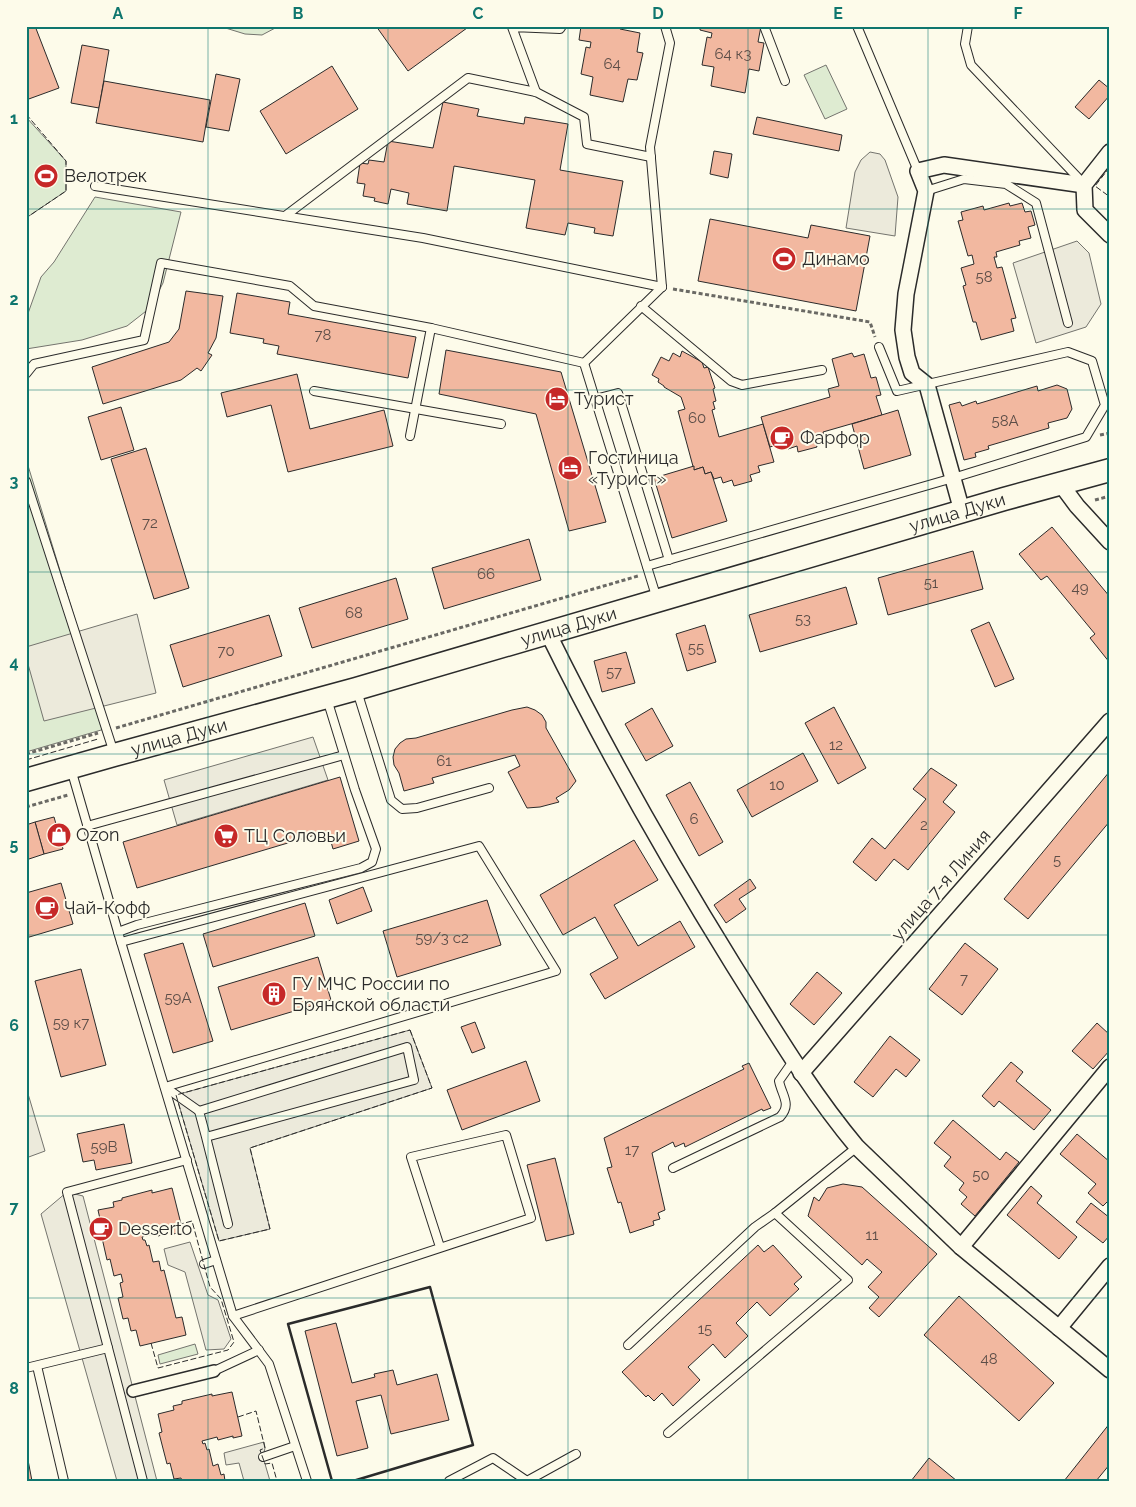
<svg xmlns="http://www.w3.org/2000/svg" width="1136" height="1507" font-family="Raleway,sans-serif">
<rect width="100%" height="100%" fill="#fdfbea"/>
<g fill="#deebd1" stroke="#74746e">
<polygon points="219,26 279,26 262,35 245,34"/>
<polygon points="826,65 847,109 825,119 804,75"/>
<polygon points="26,117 66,161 66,191 26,218"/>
<polygon points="95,197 181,212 163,283 150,308 127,326 82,340 26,349 26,319 41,277 54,262"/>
<polygon points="26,459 108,728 26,752"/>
<polygon points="195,1344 198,1354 160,1364 158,1355"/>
</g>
<g fill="#eceadb" stroke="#74746e">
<polygon points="870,152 880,154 885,160 898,197 895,236 846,228 855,172 861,160"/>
<polygon points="1077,241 1089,253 1101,304 1086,327 1036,343 1013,263"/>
<polygon points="137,614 156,693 44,721 26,657 26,647"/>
<polygon points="313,737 328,780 177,825 164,780"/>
<polygon points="410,1030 432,1088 250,1148 270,1229 219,1241 176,1095"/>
<polygon points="26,1087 45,1151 26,1158"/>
<polygon points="67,1192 83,1196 157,1481 117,1481 41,1214"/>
<polygon points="190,1242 208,1295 218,1300 231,1339 224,1349 206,1350 185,1272 168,1265 164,1249"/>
<polygon points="264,1442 265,1448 263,1457 270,1481 244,1481 239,1463 226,1465 224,1453"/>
</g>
<g fill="#f2b8a0" stroke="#2b2b2b">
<polygon points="26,26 35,26 59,88 26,100"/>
<polygon points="376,26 466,26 467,28 408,71"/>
<polygon points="581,26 620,26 620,29 640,33 637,52 643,53 637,80 628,79 623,102 590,95 593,77 581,74 586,47 590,48 591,42 579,40"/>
<polygon points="700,26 761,26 758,42 764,43 759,71 749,69 745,93 711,86 714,67 702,65 707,37 711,38 712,33 700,30"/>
<polygon points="82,45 109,50 99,108 71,103"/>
<polygon points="332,66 358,109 286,154 260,111"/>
<polygon points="216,74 240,79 229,131 206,127"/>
<polygon points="1099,80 1110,89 1110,95 1089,119 1075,107"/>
<polygon points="104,81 210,100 203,142 96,123"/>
<polygon points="443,102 479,109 477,116 524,124 525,117 568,124 560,170 623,181 613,236 594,233 595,228 568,223 565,235 526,228 535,180 454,166 447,211 407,204 409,193 391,189 388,204 374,201 375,198 363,196 365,184 357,183 360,163 368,164 369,160 384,162 388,141 433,148"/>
<polygon points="757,117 842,135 839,151 753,134"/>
<polygon points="714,151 732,154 728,178 710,174"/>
<polygon points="1009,203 1010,206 1022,203 1025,212 1031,211 1035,225 1028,227 1031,238 1019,241 1020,245 996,252 997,257 994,257 997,268 1002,267 1016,318 1011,319 1014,331 981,340 976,322 973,322 963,286 966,285 961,268 974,264 972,255 968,256 958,221 963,220 961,212 983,206 984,210"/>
<polygon points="710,219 808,238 811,225 870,236 856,311 698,281"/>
<polygon points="186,291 223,296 216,338 208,353 212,355 201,371 197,368 181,380 103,404 92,367 169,342 179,329"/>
<polygon points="237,293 290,302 288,314 416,337 408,378 277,354 279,346 263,343 264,339 230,333"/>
<polygon points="446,350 561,372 606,522 569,531 536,414 439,394"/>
<polygon points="682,351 702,362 704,368 708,367 715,388 713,389 716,401 713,402 715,409 712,410 719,437 763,424 774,462 758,466 760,472 750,475 752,481 734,486 732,480 723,483 721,477 714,479 711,472 705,474 703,467 694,470 678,411 685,409 681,397 664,387 664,386 658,382 659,379 652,375 661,357 669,361 673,353 680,357"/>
<polygon points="852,353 854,357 864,354 871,378 876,377 881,395 876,396 882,415 823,432 825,438 815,441 817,447 798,452 797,446 788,449 786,442 770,447 761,417 830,397 828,389 839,386 832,359"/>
<polygon points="297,374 310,429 384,410 393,446 288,472 271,405 227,417 221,393"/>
<polygon points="1057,385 1067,389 1072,409 1067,418 1048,423 1049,428 988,446 989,449 975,453 976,457 964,460 949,405 960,402 962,406 976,401 977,404 1037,386 1038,391"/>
<polygon points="121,407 134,450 101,460 88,417"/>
<polygon points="898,410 911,455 864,469 852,424"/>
<polygon points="146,448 189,588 154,599 111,459"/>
<polygon points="694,466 694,470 703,467 705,474 711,472 727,521 672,538 654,478"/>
<polygon points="1052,527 1110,597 1110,663 1090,638 1095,634 1047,576 1041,580 1019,554"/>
<polygon points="529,539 541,580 444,609 432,568"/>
<polygon points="973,551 983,589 888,615 878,578"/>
<polygon points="396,578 408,619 312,648 299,608"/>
<polygon points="846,587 857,624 760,652 749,615"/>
<polygon points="269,615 282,656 183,687 170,645"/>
<polygon points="989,622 1014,679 995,687 971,630"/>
<polygon points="705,625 716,662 687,671 676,634"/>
<polygon points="626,652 635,683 602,692 594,661"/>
<polygon points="527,707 535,710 542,715 546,722 546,728 576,781 569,790 556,798 559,802 540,807 527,808 508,772 520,766 515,755 432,778 434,783 404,791 399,773 394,765 393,757 395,749 400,743 406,739 416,738 512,710"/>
<polygon points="834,707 866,768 838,784 805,723"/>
<polygon points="652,708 673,746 646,761 625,724"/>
<polygon points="803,753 818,781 752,817 737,790"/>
<polygon points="931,768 957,785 943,802 955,812 908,870 894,859 876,881 853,862 872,838 885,849 926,799 913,789"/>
<polygon points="1110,771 1110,821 1028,919 1004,899"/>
<polygon points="340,777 359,841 333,849 328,831 137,888 123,842"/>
<polygon points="690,782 723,842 699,856 666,795"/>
<polygon points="54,817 63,849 44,854 35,822"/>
<polygon points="35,822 44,854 26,860 26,825"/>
<polygon points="634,840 658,880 614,905 638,946 680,921 695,947 605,999 590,974 618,958 595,917 563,935 540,895"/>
<polygon points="750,879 756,888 739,899 746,909 726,923 714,905"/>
<polygon points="61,883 73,924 26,938 26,893"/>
<polygon points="363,887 372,911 337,924 329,900"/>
<polygon points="487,900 501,945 397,977 383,931"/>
<polygon points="305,903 315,936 213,967 203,934"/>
<polygon points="183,943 213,1041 173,1053 144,954"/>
<polygon points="965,943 998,969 962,1015 929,989"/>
<polygon points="318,957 331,1000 231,1030 218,987"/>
<polygon points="81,969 106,1065 61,1077 35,981"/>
<polygon points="817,972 842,993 814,1025 790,1004"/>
<polygon points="475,1022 485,1048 472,1053 461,1027"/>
<polygon points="1097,1023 1110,1035 1110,1050 1093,1069 1072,1051"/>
<polygon points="890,1036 920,1060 906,1077 896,1069 873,1097 854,1082"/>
<polygon points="526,1061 540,1101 462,1130 447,1090"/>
<polygon points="1011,1062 1023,1072 1016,1081 1051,1110 1034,1130 999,1101 994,1107 982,1096"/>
<polygon points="749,1063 771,1108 763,1111 762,1109 685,1147 684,1143 675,1147 673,1142 652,1153 665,1210 658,1213 660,1219 653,1221 654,1225 630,1233 621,1202 618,1203 607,1168 612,1167 604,1138 744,1069 742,1066"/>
<polygon points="953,1120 1000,1160 1006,1152 1019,1162 975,1216 961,1204 967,1197 959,1190 964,1183 944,1166 951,1157 934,1143"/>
<polygon points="124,1124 132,1163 96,1170 94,1160 83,1162 77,1134"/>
<polygon points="1077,1134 1110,1162 1110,1199 1103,1206 1088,1193 1096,1184 1060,1154"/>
<polygon points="555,1158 574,1234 546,1241 527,1165"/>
<polygon points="843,1184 862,1187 937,1254 879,1317 869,1308 879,1297 868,1287 882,1272 867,1259 862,1265 808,1216 814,1197 819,1201 827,1188"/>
<polygon points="1031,1186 1042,1196 1037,1203 1077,1237 1059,1259 1007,1215"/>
<polygon points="172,1188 183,1232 173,1234 173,1232 158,1236 157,1233 142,1237 143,1240 145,1240 147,1246 149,1245 153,1262 159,1261 161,1271 164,1270 176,1318 182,1317 186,1335 140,1346 136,1330 131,1331 128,1318 123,1319 118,1298 123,1297 120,1283 123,1282 121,1274 114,1276 110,1259 107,1260 100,1229 102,1228 98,1210 114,1207 113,1202 122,1200 122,1198 152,1190 152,1193"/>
<polygon points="1091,1203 1110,1218 1110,1235 1103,1243 1076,1222"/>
<polygon points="758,1245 764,1252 773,1245 802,1277 794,1284 799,1289 770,1316 757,1302 736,1323 748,1336 725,1358 713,1344 688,1367 700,1380 673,1406 662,1393 654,1401 648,1395 646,1397 622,1372"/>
<polygon points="959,1296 1054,1383 1019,1421 924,1335"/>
<polygon points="336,1323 352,1383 375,1377 374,1374 393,1370 397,1385 437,1374 449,1420 391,1434 381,1395 356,1401 368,1448 337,1456 305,1331"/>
<polygon points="232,1392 242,1436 233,1438 233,1436 218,1440 217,1437 202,1441 203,1444 205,1443 207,1450 209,1449 213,1466 218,1464 221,1475 224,1474 225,1481 182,1481 181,1478 174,1479 170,1463 167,1464 159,1433 162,1432 158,1414 174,1410 173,1406 182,1404 182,1401 212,1394 212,1396"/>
<polygon points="1110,1423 1110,1464 1096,1481 1064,1481"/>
<polygon points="929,1458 957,1481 911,1481"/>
<polygon points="26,1460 28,1460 32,1481 26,1481"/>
</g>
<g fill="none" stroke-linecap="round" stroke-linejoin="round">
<defs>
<g id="service">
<polyline points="764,26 785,81"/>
<polyline points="857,26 918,171"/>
<polyline points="968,26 965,44 971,65 1083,183"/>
<polyline points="536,92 512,27 560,29 562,26"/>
<polyline points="95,186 423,238 662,287"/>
<polyline points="926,191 964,179 1006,184 1036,203 1068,323"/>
<polyline points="285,216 468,78 536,92 584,117 587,144 651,157"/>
<polyline points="662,287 650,147 670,43 665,26"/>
<polyline points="641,306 731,381 742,385 822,370"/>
<polyline points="584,363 657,599"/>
<polyline points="584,363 662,287"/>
<polyline points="26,374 34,364 144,340 161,263 290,286 314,306 431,328 584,363"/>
<polyline points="314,391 501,424"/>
<polyline points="595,399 618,393 669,560"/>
<polyline points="410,436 431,328"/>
<polyline points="26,481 114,753"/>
<polyline points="647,566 953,478 1086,437 1105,405 1092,361 1068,352 897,391 879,347"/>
<polyline points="357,691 391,800 402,809 417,808 489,788"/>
<polyline points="71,769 118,932 233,1316 269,1364 307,1481"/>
<polyline points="87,826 344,755"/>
<polyline points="118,932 137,925 361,868 372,862 376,849 355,790 327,699"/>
<polyline points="121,942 479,846 556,971 165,1087"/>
<polyline points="165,1087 199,1111"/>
<polyline points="206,1137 199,1111 407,1047 414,1080 206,1137 228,1224"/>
<path d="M 673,1168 L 780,1117 C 792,1104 782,1096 779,1081 L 793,1061"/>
<polyline points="204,1264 216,1260"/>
<polyline points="233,1316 531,1218 506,1135 411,1157 440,1247"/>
<polyline points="628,1345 755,1227 775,1213 857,1147"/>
<polyline points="37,1366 64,1481"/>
<polyline points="26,1368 108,1348"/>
<polyline points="214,1371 259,1350"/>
<polyline points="668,1433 848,1280 775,1213"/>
<polyline points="263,1457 295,1446"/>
<polyline points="143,1481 67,1192 187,1160"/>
<polyline points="449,1481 493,1458 527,1481 576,1454"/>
</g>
<polyline id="pedestrian" points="133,1391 214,1371"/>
<g id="minor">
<polyline points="1110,152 1084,185 1085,210 1110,235"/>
<polyline points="1060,483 1077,506 1110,542"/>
<polyline points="962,511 927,385 912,373 907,357 903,330 906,294 926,191 918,171 944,165 1084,185"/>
<path d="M 548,633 C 604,747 667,858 734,966 C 773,1028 810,1091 857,1147 L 961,1247 L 1110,1370"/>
<polyline points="801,1073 1110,721"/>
<polyline points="961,1247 1110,1067"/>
<polyline points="1059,1328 1110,1266"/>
</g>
<g id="primary">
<path id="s1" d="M 26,780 L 114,755 L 356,689 L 1004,499 L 1110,470"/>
</g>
</defs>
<use href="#service" stroke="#2b2b2b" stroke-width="10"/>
<use href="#pedestrian" stroke="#2b2b2b" stroke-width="14"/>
<use href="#minor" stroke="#2b2b2b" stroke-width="18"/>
<use href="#primary" stroke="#2b2b2b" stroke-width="25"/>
<g stroke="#6a6964" stroke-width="3" stroke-dasharray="4 2.5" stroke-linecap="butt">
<polyline points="673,289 870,322 875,337"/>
<polyline points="1100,435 1110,433"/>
<polyline points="1095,500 1110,496"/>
<polyline points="116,728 638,576"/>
<polyline points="26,754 98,733"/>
<polyline points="26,807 68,795"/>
</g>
<use href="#service" stroke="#fdfbea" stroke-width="8"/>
<use href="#pedestrian" stroke="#fdfbea" stroke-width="11"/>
<use href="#minor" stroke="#fdfbea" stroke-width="15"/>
<use href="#primary" stroke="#fdfbea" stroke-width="22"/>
<g stroke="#2b2b2b" stroke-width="1" stroke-dasharray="6 2.5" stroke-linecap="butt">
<polyline points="26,114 66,161 66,191 26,218"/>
<polyline points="1110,167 1095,186 1110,197"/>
<polyline points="26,760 98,739"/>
<polygon points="410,1030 432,1088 250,1148 270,1229 219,1241 176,1095"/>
<polyline points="151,1343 158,1368 228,1350 234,1342 221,1299 210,1287 192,1221 181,1224"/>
<polyline points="238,1417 256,1411 265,1448 260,1450 265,1464 272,1463 277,1481"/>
</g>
<polyline stroke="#2b2b2b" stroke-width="2.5" points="332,1481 288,1324 430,1287 473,1445 353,1481"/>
</g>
<path fill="none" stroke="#0f766e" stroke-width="1" stroke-opacity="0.55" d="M 208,26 L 208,1481M 388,26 L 388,1481M 568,26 L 568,1481M 748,26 L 748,1481M 928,26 L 928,1481M 26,209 L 1110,209M 26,390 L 1110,390M 26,572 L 1110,572M 26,754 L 1110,754M 26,935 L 1110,935M 26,1116 L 1110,1116M 26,1298 L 1110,1298"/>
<defs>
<symbol id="stadium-disc" viewBox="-11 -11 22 22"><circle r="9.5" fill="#c62828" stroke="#fdfbea"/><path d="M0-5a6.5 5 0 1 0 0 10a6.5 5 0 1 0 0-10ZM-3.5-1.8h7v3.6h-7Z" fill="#fff"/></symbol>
<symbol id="hotel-disc" viewBox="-11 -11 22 22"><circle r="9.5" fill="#c62828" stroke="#fdfbea"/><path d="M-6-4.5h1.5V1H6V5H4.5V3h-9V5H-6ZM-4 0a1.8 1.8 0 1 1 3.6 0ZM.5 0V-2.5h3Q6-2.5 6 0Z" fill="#fff"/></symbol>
<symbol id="cafe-disc" viewBox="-11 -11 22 22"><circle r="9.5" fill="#c62828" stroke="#fdfbea"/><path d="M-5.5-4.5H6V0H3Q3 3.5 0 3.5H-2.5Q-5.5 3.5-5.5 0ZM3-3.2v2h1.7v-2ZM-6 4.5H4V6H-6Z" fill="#fff"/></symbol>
<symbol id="shop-disc" viewBox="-11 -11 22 22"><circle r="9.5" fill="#c62828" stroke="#fdfbea"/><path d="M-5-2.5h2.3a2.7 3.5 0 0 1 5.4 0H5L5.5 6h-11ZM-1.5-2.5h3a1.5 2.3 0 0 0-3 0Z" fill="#fff"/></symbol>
<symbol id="supermarket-disc" viewBox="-11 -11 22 22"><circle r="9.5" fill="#c62828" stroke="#fdfbea"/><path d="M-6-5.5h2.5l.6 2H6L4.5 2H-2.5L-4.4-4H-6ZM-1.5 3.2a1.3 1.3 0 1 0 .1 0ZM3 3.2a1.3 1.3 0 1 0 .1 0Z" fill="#fff"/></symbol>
<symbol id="building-disc" viewBox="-11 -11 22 22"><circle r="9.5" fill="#c62828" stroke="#fdfbea"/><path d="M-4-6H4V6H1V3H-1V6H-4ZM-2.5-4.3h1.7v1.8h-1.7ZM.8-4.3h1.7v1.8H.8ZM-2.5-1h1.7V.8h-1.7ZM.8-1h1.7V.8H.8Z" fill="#fff"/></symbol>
</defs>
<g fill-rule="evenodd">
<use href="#stadium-disc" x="32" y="162" width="28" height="28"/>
<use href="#stadium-disc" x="770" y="245" width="28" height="28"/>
<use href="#hotel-disc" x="543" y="385" width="28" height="28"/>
<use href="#cafe-disc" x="768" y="424" width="28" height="28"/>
<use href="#hotel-disc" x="556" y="454" width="28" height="28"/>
<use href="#shop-disc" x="45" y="821" width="28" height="28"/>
<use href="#supermarket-disc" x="212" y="822" width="28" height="28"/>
<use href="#cafe-disc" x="33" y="894" width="28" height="28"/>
<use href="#building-disc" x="260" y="980" width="28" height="28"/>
<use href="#cafe-disc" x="87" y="1215" width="28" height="28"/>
</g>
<g text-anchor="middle" stroke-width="4" stroke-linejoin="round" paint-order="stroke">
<g font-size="15" fill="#5d4e48">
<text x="733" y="59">64 к3</text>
<text x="612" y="69">64</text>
<text x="984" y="282">58</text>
<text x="323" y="340">78</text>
<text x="697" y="423">60</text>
<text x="1005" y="426">58А</text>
<text x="150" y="528">72</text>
<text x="486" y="579">66</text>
<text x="931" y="588">51</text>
<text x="1080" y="593">49</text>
<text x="354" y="618">68</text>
<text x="803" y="624">53</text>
<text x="696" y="653">55</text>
<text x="226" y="656">70</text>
<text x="614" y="677">57</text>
<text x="836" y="750">12</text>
<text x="444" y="766">61</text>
<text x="777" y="790">10</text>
<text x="694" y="824">6</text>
<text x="924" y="830">2</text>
<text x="1057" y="865">5</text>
<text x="442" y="943">59/3 с2</text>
<text x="964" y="984">7</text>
<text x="178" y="1003">59А</text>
<text x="71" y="1028">59 к7</text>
<text x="104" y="1152">59В</text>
<text x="632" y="1155">17</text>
<text x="981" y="1180">50</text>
<text x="872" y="1240">11</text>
<text x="705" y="1334">15</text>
<text x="989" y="1364">48</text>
</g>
<g font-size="18" fill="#2b2b2b" stroke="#fdfbea" text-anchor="start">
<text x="64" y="182">Велотрек</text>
<text x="802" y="265">Динамо</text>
<text x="574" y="405">Турист</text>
<text x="800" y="444">Фарфор</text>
<text x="588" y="464">Гостиница<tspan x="588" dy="21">«Турист»</tspan></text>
<text x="76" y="841">Ozon</text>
<text x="244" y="842">ТЦ Соловьи</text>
<text x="64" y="914">Чай-Кофф</text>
<text x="292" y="990">ГУ МЧС России по<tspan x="292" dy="21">Брянской области</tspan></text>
<text x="118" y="1235">Desserto</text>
</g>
<g font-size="18" fill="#2b2b2b" stroke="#fdfbea">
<text dy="6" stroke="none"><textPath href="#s1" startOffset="969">улица Дуки</textPath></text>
<text dy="6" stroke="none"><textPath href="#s1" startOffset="564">улица Дуки</textPath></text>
<text dy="6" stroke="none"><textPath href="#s1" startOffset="159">улица Дуки</textPath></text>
<text transform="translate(941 885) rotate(-49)" y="6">улица 7-я Линия</text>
</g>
</g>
<rect width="1136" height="1507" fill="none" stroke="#fdfbea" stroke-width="55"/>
<rect x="28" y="28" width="1080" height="1452" fill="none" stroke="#0f766e" stroke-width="2"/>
<g font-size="16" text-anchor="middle" font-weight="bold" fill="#0f766e">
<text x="118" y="19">A</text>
<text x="298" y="19">B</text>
<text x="478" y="19">C</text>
<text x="658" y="19">D</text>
<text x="838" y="19">E</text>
<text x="1018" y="19">F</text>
<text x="14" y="124">1</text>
<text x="14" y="305">2</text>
<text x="14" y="487">3</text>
<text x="14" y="668">4</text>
<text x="14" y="850">5</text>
<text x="14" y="1031">6</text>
<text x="14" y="1213">7</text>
<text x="14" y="1394">8</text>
</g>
</svg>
